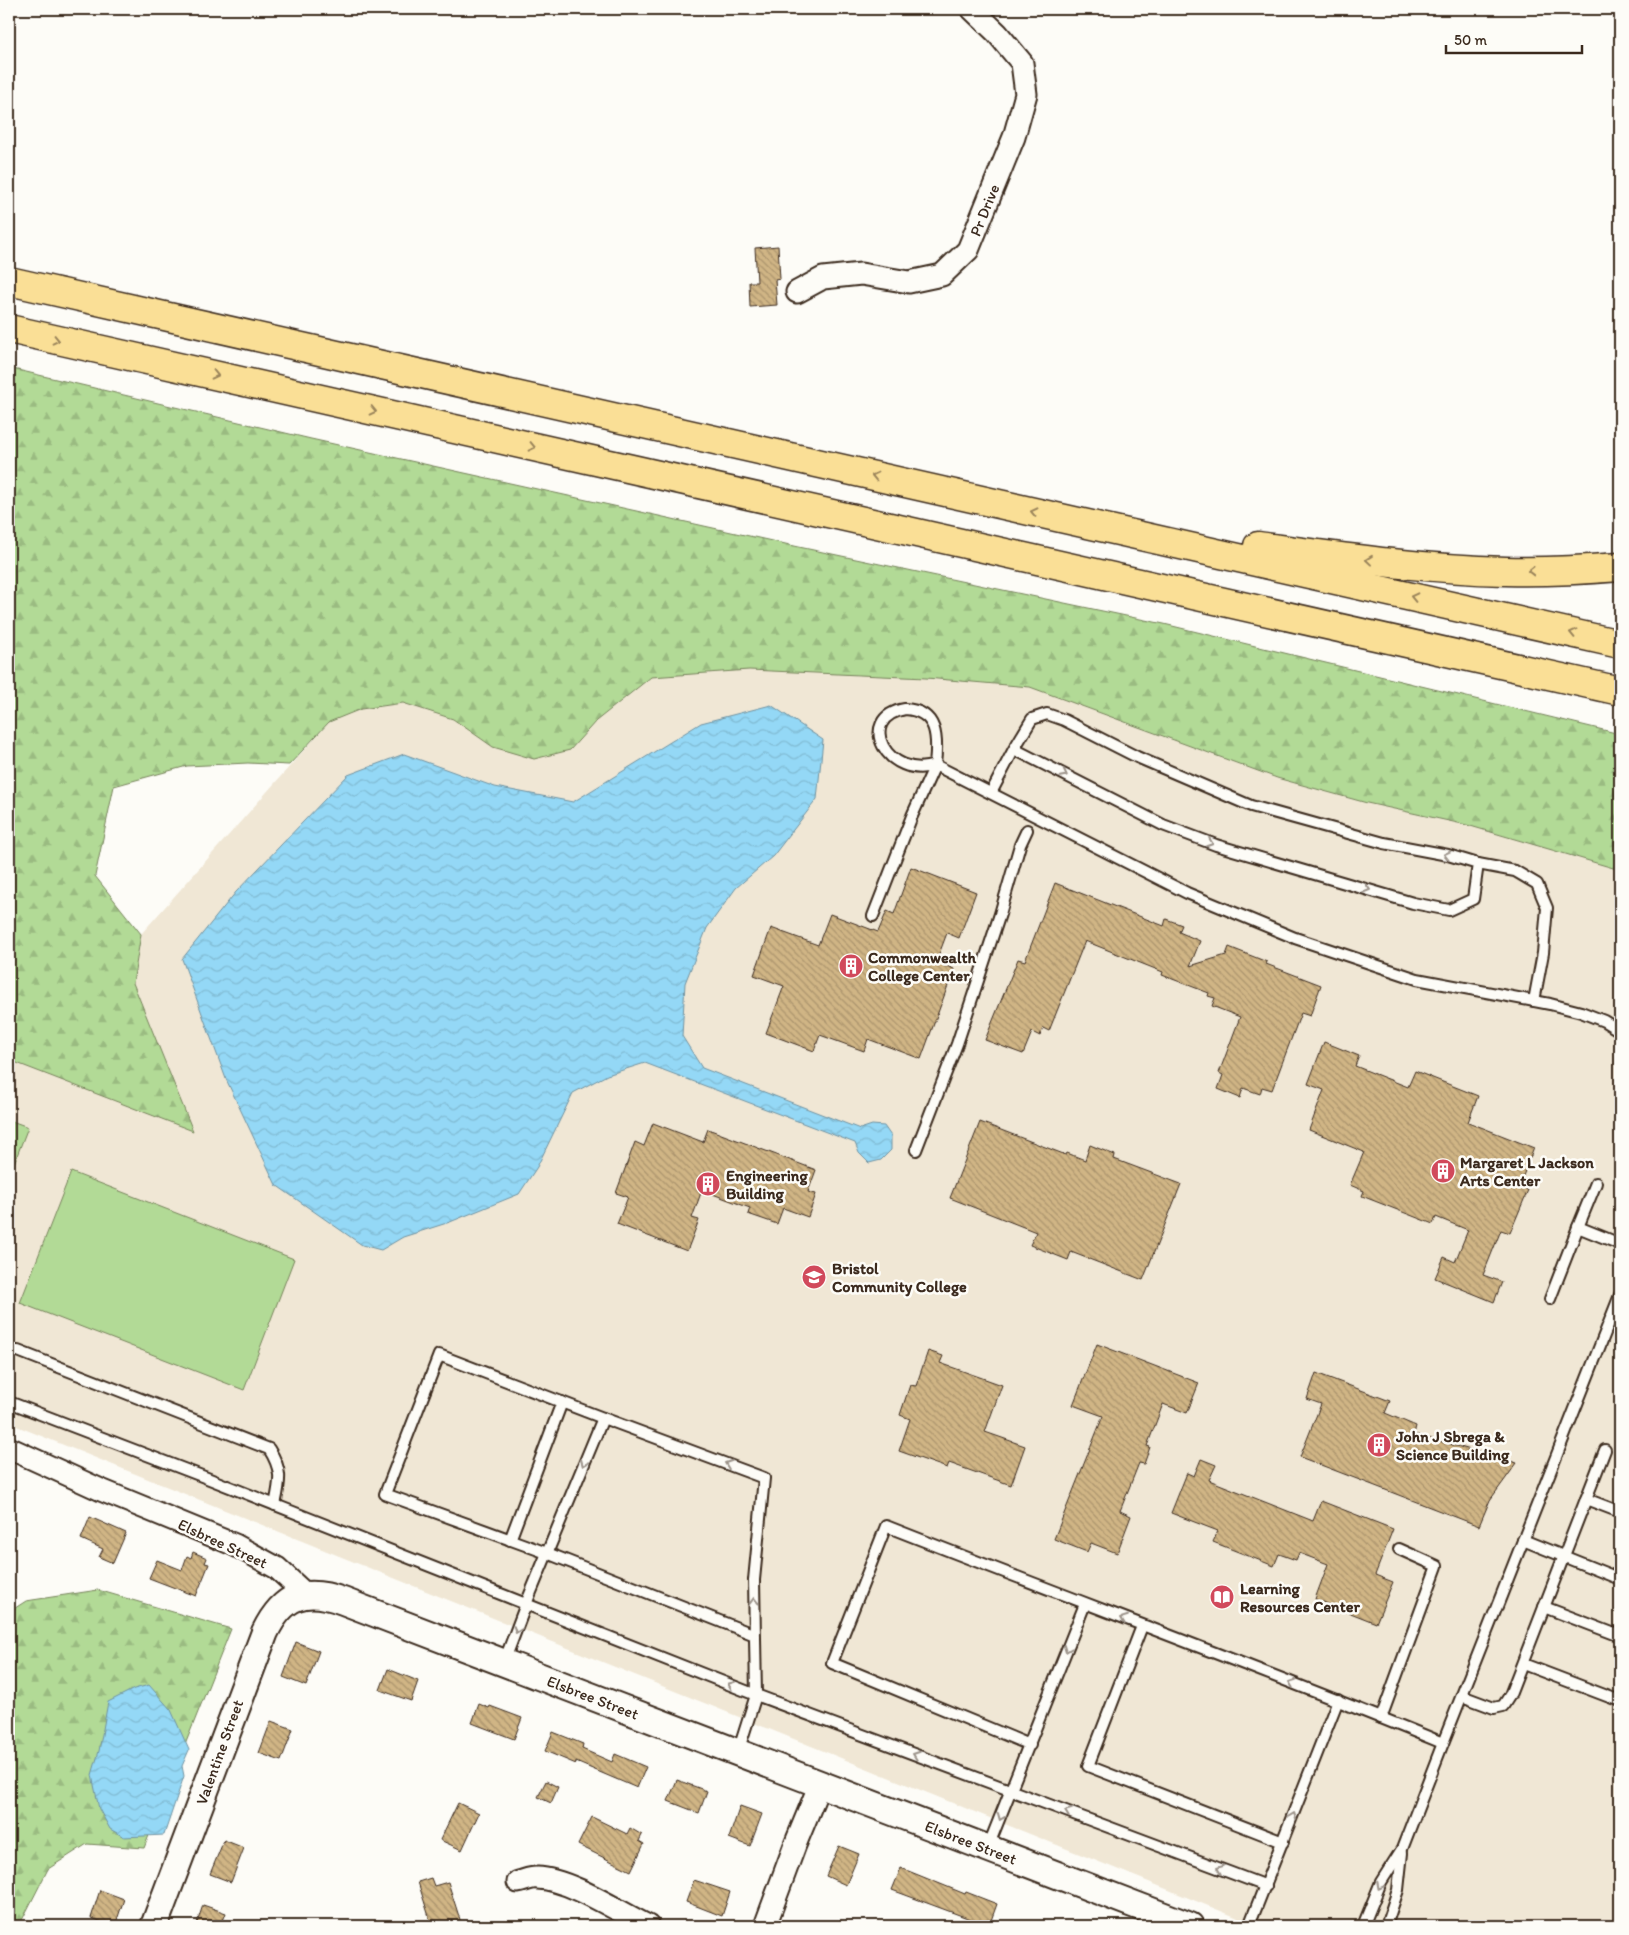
<svg xmlns="http://www.w3.org/2000/svg" width="1629" height="1935" font-family="Itim,sans-serif">
<defs>
<pattern id="forest-firs" width="22" height="20" patternUnits="userSpaceOnUse" patternTransform="scale(1.25)"><rect width="22" height="20" fill="#b2da96"/><path d="M5 1l3.5 6h-7zM16 11l3.5 6h-7z" fill="#9abb81"/></pattern>
<pattern id="water-waves" width="16" height="10" patternUnits="userSpaceOnUse" patternTransform="scale(1.25)"><rect width="16" height="10" fill="#94d8f6"/><path d="M0 5q4-4 8 0t8 0" fill="none" stroke="#80bad2"/></pattern>
<pattern id="building-back-hatch" width="6" height="6" patternUnits="userSpaceOnUse" patternTransform="scale(1.25)"><rect width="6" height="6" fill="#d0b585"/><path d="M-1 5l2 2M0 0l6 6M5-1l2 2" fill="none" stroke="#aa936c"/></pattern>
</defs>
<rect width="100%" height="100%" fill="#fdfcf7"/>
<filter id="ink" filterUnits="userSpaceOnUse"><feTurbulence type="fractalNoise" baseFrequency=".02" numOctaves="2"/><feDisplacementMap in="SourceGraphic" scale="10" xChannelSelector="R" yChannelSelector="G"/><feConvolveMatrix kernelMatrix="1 2 1 2 8 2 1 2 1" color-interpolation-filters="sRGB"/></filter>
<g filter="url(#ink)">
<polygon fill="#f0e7d5" points="794,666 1030,687 1277,778 1367,803 1467,825 1620,870 1620,1926 1258,1926 9,1423 9,1060 192,1130 133,983 141,934 329,722 361,709 403,703 453,719 493,747 570,750 596,721 651,677"/>
<g fill="url(#forest-firs)" stroke="#76825a">
<polygon points="9,368 311,439 799,547 1164,624 1620,734 1620,870 1467,825 1367,803 1277,778 1030,687 926,678 749,670 651,677 596,721 570,750 534,759 493,747 453,719 403,703 361,709 329,722 289,765 248,763 187,766 114,786 95,876 141,934 133,983 193,1131 9,1060"/>
<polygon points="98,1590 231,1629 144,1848 87,1844 48,1869 19,1926 9,1926 9,1612 26,1601"/>
</g>
<g fill="#b2da96" stroke="#76825a">
<polygon points="9,1120 28,1127 13,1166 9,1164"/>
<polygon points="71,1172 294,1259 244,1390 20,1303"/>
</g>
<g fill="url(#water-waves)" stroke="#7092a0">
<polygon points="771,705 823,740 817,799 773,856 736,888 707,928 685,983 682,1036 702,1068 860,1129 872,1125 884,1126 891,1136 891,1150 881,1160 869,1163 859,1153 855,1143 645,1063 607,1075 573,1093 537,1167 519,1194 450,1222 403,1237 381,1250 362,1245 276,1185 226,1079 182,959 236,892 348,775 404,754 495,787 573,802 701,723"/>
<polygon points="149,1685 171,1710 189,1750 182,1766 184,1776 164,1835 124,1837 110,1829 99,1809 92,1775 99,1751 108,1702 134,1689"/>
</g>
<g fill="url(#building-back-hatch)" stroke="#3b2a1e">
<polygon points="778,246 780,279 775,280 777,305 750,307 749,282 757,282 755,248"/>
<polygon points="911,867 976,892 959,938 947,933 936,962 954,969 921,1059 868,1039 864,1051 820,1035 814,1051 766,1033 784,986 754,975 771,928 818,945 830,914 878,932 887,911 894,914"/>
<polygon points="1055,883 1164,926 1166,919 1182,925 1179,932 1200,941 1190,966 1226,955 1229,947 1267,962 1266,964 1321,985 1310,1016 1301,1013 1272,1090 1262,1087 1260,1094 1243,1088 1240,1098 1218,1089 1223,1075 1219,1073 1240,1017 1212,1006 1215,998 1208,996 1209,993 1162,975 1163,972 1085,941 1049,1031 1043,1028 1040,1036 1032,1032 1023,1054 985,1040 1018,959 1025,961"/>
<polygon points="1324,1042 1359,1056 1355,1066 1408,1087 1415,1071 1478,1096 1468,1122 1534,1148 1519,1186 1528,1190 1510,1233 1501,1230 1483,1275 1502,1282 1494,1302 1435,1278 1444,1257 1455,1262 1468,1230 1436,1217 1433,1224 1362,1196 1364,1191 1350,1185 1364,1152 1309,1130 1324,1090 1308,1084"/>
<polygon points="980,1122 1066,1155 1067,1153 1085,1160 1090,1145 1115,1155 1114,1159 1181,1184 1143,1280 1071,1252 1068,1260 1030,1245 1036,1232 950,1198"/>
<polygon points="653,1123 703,1142 708,1129 816,1170 808,1192 816,1194 808,1217 783,1208 777,1224 748,1214 750,1208 702,1190 692,1218 699,1220 687,1251 617,1224 628,1197 616,1193 635,1142 644,1146"/>
<polygon points="1097,1344 1199,1383 1187,1413 1163,1404 1147,1446 1150,1447 1144,1464 1139,1463 1120,1511 1131,1516 1117,1553 1091,1543 1087,1552 1054,1539 1103,1416 1073,1405"/>
<polygon points="928,1351 943,1356 940,1363 1002,1385 985,1432 1025,1446 1011,1485 949,1463 947,1468 899,1451 910,1419 900,1415 910,1385 916,1386"/>
<polygon points="1316,1373 1390,1401 1385,1413 1416,1426 1414,1434 1517,1463 1490,1500 1479,1526 1300,1457 1321,1404 1307,1399"/>
<polygon points="1201,1459 1216,1465 1209,1480 1313,1521 1321,1501 1393,1529 1375,1575 1393,1582 1376,1623 1315,1599 1328,1564 1299,1553 1296,1560 1279,1554 1274,1566 1213,1542 1218,1531 1171,1513 1187,1473 1194,1476"/>
<polygon points="90,1517 126,1533 113,1563 99,1557 103,1549 81,1539"/>
<polygon points="193,1552 207,1558 205,1563 209,1564 196,1596 149,1578 157,1560 182,1570 187,1556 191,1558"/>
<polygon points="296,1642 319,1651 306,1686 283,1677"/>
<polygon points="388,1669 418,1681 411,1701 380,1690"/>
<polygon points="479,1704 489,1708 490,1706 522,1718 514,1739 472,1723"/>
<polygon points="271,1721 293,1729 281,1761 259,1753"/>
<polygon points="553,1732 583,1744 582,1749 612,1762 615,1754 646,1767 637,1788 576,1762 576,1764 545,1751"/>
<polygon points="677,1780 707,1791 699,1813 668,1801"/>
<polygon points="546,1781 558,1787 551,1803 538,1797"/>
<polygon points="458,1803 479,1813 462,1850 440,1840"/>
<polygon points="740,1806 762,1814 750,1846 729,1838"/>
<polygon points="592,1817 627,1834 630,1828 642,1835 639,1841 644,1844 631,1871 578,1845"/>
<polygon points="224,1840 244,1848 231,1882 210,1874"/>
<polygon points="839,1846 859,1854 846,1885 826,1876"/>
<polygon points="901,1868 965,1894 966,1892 997,1904 989,1926 892,1890"/>
<polygon points="431,1878 434,1886 448,1882 462,1926 432,1926 418,1882"/>
<polygon points="694,1880 730,1892 722,1916 686,1902"/>
<polygon points="100,1890 124,1899 115,1926 91,1918"/>
<polygon points="203,1905 226,1913 221,1926 196,1926"/>
</g>
<g fill="none" stroke-linecap="round" stroke-linejoin="round">
<defs>
<g id="service">
<path d="M 905,709 C 938,711 938,738 935,765 C 888,781 854,718 905,709 Z"/>
<polyline points="991,793 1014,749 1163,825 1216,845 1413,903 1449,910 1473,899 1478,864 1448,855 1384,843 1251,806 1137,757 1064,720 1047,714 1032,719 1014,749"/>
<polyline points="1478,864 1515,871 1537,884 1547,908 1543,953 1534,1001"/>
<polyline points="873,916 912,816 935,765 1187,893 1295,938 1417,979 1550,1004 1581,1012 1604,1021 1620,1031"/>
<polyline points="916,1150 957,1044 1000,914 1020,845 1027,830"/>
<polyline points="1578,1227 1596,1183"/>
<polyline points="1550,1299 1578,1227 1620,1244"/>
<path d="M 9,1351 L 18,1351 L 269,1449 C 283,1471 280,1481 275,1505"/>
<polyline points="9,1402 207,1478 756,1695 1266,1886"/>
<polyline points="1586,1499 1620,1512"/>
<polyline points="510,1540 562,1402"/>
<polyline points="1523,1540 1620,1579"/>
<polyline points="1544,1607 1620,1636"/>
<polyline points="1142,1626 1088,1766 1283,1842"/>
<polyline points="504,1662 526,1604 603,1418"/>
<polyline points="1523,1664 1620,1701"/>
<polyline points="1462,1696 1494,1708 1503,1706 1510,1695 1605,1450"/>
<polyline points="1381,1718 1437,1566 1399,1549"/>
<path d="M 1030,1745 L 832,1663 L 886,1526 C 1071,1599 1258,1667 1443,1743"/>
<polyline points="738,1752 756,1695 754,1580 764,1478 603,1418 439,1355 385,1494 547,1553 755,1635"/>
<polyline points="988,1847 1085,1604"/>
<polyline points="1249,1926 1338,1700"/>
<polyline points="1363,1926 1381,1882 1402,1849 1443,1743 1620,1295"/>
<polyline points="1386,1926 1398,1890 1402,1853"/>
</g>
<g id="minor">
<polyline points="797,292 823,278 861,274 909,282 942,275 968,250 1014,137 1026,94 1022,63 997,33 972,9"/>
<polyline points="9,1448 101,1490 235,1545 277,1568 305,1594"/>
<path d="M 518,1882 C 524,1881 531,1877 537,1878 C 570,1879 619,1912 648,1926"/>
<polyline points="765,1926 795,1845 820,1784"/>
</g>
<path id="tertiary" d="M 154,1926 L 265,1632 C 283,1595 305,1587 343,1601 L 1190,1926"/>
<g id="motorway">
<polyline points="9,281 1620,644"/>
<polyline points="9,329 1620,691"/>
<path d="M 1258,546 C 1340,557 1423,569 1506,571 C 1544,572 1582,570 1620,567"/>
</g>
</defs>
<use href="#service" stroke="#3b2a1e" stroke-width="14"/>
<use href="#minor" stroke="#3b2a1e" stroke-width="25"/>
<use href="#tertiary" stroke="#3b2a1e" stroke-width="30"/>
<use href="#motorway" stroke="#3b2a1e" stroke-width="31"/>
<use href="#service" stroke="#fdfcf7" stroke-width="10"/>
<use href="#minor" stroke="#fdfcf7" stroke-width="21"/>
<use href="#tertiary" stroke="#fdfcf7" stroke-width="26"/>
<use href="#motorway" stroke="#fadf96" stroke-width="28"/>
</g>
<defs><path id="oneway-chevron" d="M-2-3.5L2.5 0L-2 3.5" fill="none" stroke-width="1.6" stroke-linecap="round" stroke-linejoin="round" transform="scale(1.25)"/></defs>
<g stroke="#9a845a">
<use href="#oneway-chevron" transform="translate(56 340) rotate(13)"/>
<use href="#oneway-chevron" transform="translate(215 375) rotate(13)"/>
<use href="#oneway-chevron" transform="translate(373 411) rotate(13)"/>
<use href="#oneway-chevron" transform="translate(532 447) rotate(13)"/>
<use href="#oneway-chevron" transform="translate(875 476) rotate(-167)"/>
<use href="#oneway-chevron" transform="translate(1034 512) rotate(-167)"/>
<use href="#oneway-chevron" transform="translate(1369 560) rotate(-174)"/>
<use href="#oneway-chevron" transform="translate(1531 571) rotate(180)"/>
<use href="#oneway-chevron" transform="translate(1414 597) rotate(-167)"/>
<use href="#oneway-chevron" transform="translate(1573 633) rotate(-167)"/>
</g>
<g stroke="#9c938a">
<use href="#oneway-chevron" transform="translate(1064 774) rotate(27)"/>
<use href="#oneway-chevron" transform="translate(1210 843) rotate(20)"/>
<use href="#oneway-chevron" transform="translate(1447 855) rotate(-167)"/>
<use href="#oneway-chevron" transform="translate(1367 889) rotate(17)"/>
<use href="#oneway-chevron" transform="translate(584 1463) rotate(113)"/>
<use href="#oneway-chevron" transform="translate(728 1464) rotate(-160)"/>
<use href="#oneway-chevron" transform="translate(754 1601) rotate(-91)"/>
<use href="#oneway-chevron" transform="translate(1124 1619) rotate(-159)"/>
<use href="#oneway-chevron" transform="translate(517 1630) rotate(110)"/>
<use href="#oneway-chevron" transform="translate(1067 1649) rotate(111)"/>
<use href="#oneway-chevron" transform="translate(1292 1683) rotate(-159)"/>
<use href="#oneway-chevron" transform="translate(731 1685) rotate(-158)"/>
<use href="#oneway-chevron" transform="translate(916 1755) rotate(-160)"/>
<use href="#oneway-chevron" transform="translate(1068 1812) rotate(-159)"/>
<use href="#oneway-chevron" transform="translate(1293 1816) rotate(-69)"/>
<use href="#oneway-chevron" transform="translate(1001 1817) rotate(112)"/>
<use href="#oneway-chevron" transform="translate(1220 1869) rotate(-159)"/>
<use href="#oneway-chevron" transform="translate(1380 1886) rotate(118)"/>
</g>
</g>
<defs>
<symbol id="building-disc" viewBox="-11 -11 22 22"><circle r="9.5" fill="#d1495b" stroke="#fdfcf7"/><path d="M-4-6H4V6H1V3H-1V6H-4ZM-2.5-4.3h1.7v1.8h-1.7ZM.8-4.3h1.7v1.8H.8ZM-2.5-1h1.7V.8h-1.7ZM.8-1h1.7V.8H.8Z" fill="#fff"/></symbol>
<symbol id="university-disc" viewBox="-11 -11 22 22"><circle r="9.5" fill="#d1495b" stroke="#fdfcf7"/><path d="M0-5L7-2L0 1L-7-2ZM-4 1L0 2.5L4 1V4Q0 6-4 4Z" fill="#fff"/></symbol>
<symbol id="library-disc" viewBox="-11 -11 22 22"><circle r="9.5" fill="#d1495b" stroke="#fdfcf7"/><path d="M-6-4Q-3-5.5-.7-3.5V5Q-3 3-6 4ZM6-4Q3-5.5 .7-3.5V5Q3 3 6 4Z" fill="#fff"/></symbol>
</defs>
<g fill-rule="evenodd">
<use href="#building-disc" x="837" y="952" width="28" height="28"/>
<use href="#building-disc" x="1429" y="1157" width="28" height="28"/>
<use href="#building-disc" x="694" y="1170" width="28" height="28"/>
<use href="#university-disc" x="800" y="1263" width="28" height="28"/>
<use href="#building-disc" x="1365" y="1431" width="28" height="28"/>
<use href="#library-disc" x="1208" y="1583" width="28" height="28"/>
</g>
<g text-anchor="middle" stroke-width="5" stroke-linejoin="round" paint-order="stroke">
<g font-size="16" fill="#3b2a1e" stroke="#fdfcf7">
<text transform="translate(984 210) rotate(-68)" y="6">Pr Drive</text>
<text transform="translate(223 1543) rotate(25)" y="6">Elsbree Street</text>
<text transform="translate(593 1697) rotate(21)" y="6">Elsbree Street</text>
<text transform="translate(219 1752) rotate(-70)" y="6">Valentine Street</text>
<text transform="translate(971 1842) rotate(21)" y="6">Elsbree Street</text>
</g>
<g font-size="16" font-weight="bold" fill="#3b2a1e" stroke="#fdfcf7" text-anchor="start">
<text x="868" y="963">Commonwealth<tspan x="868" dy="18">College Center</tspan></text>
<text x="1460" y="1168">Margaret L Jackson<tspan x="1460" dy="18">Arts Center</tspan></text>
<text x="726" y="1181">Engineering<tspan x="726" dy="18">Building</tspan></text>
<text x="832" y="1274">Bristol<tspan x="832" dy="18">Community College</tspan></text>
<text x="1396" y="1442">John J Sbrega &amp;<tspan x="1396" dy="18">Science Building</tspan></text>
<text x="1240" y="1594">Learning<tspan x="1240" dy="18">Resources Center</tspan></text>
</g>
</g>
<rect width="1629" height="1935" fill="none" stroke="#fdfcf7" stroke-width="30"/>
<rect x="15" y="15" width="1599" height="1905" fill="none" stroke="#3b2a1e" stroke-width="2" filter="url(#ink)"/>
<path d="M1446 45v8h136v-8" fill="none" stroke="#3b2a1e" stroke-width="2.5"/>
<text x="1454" y="45" font-size="15" fill="#3b2a1e" stroke="#fdfcf7" stroke-width="4" paint-order="stroke">50 m</text>
</svg>
